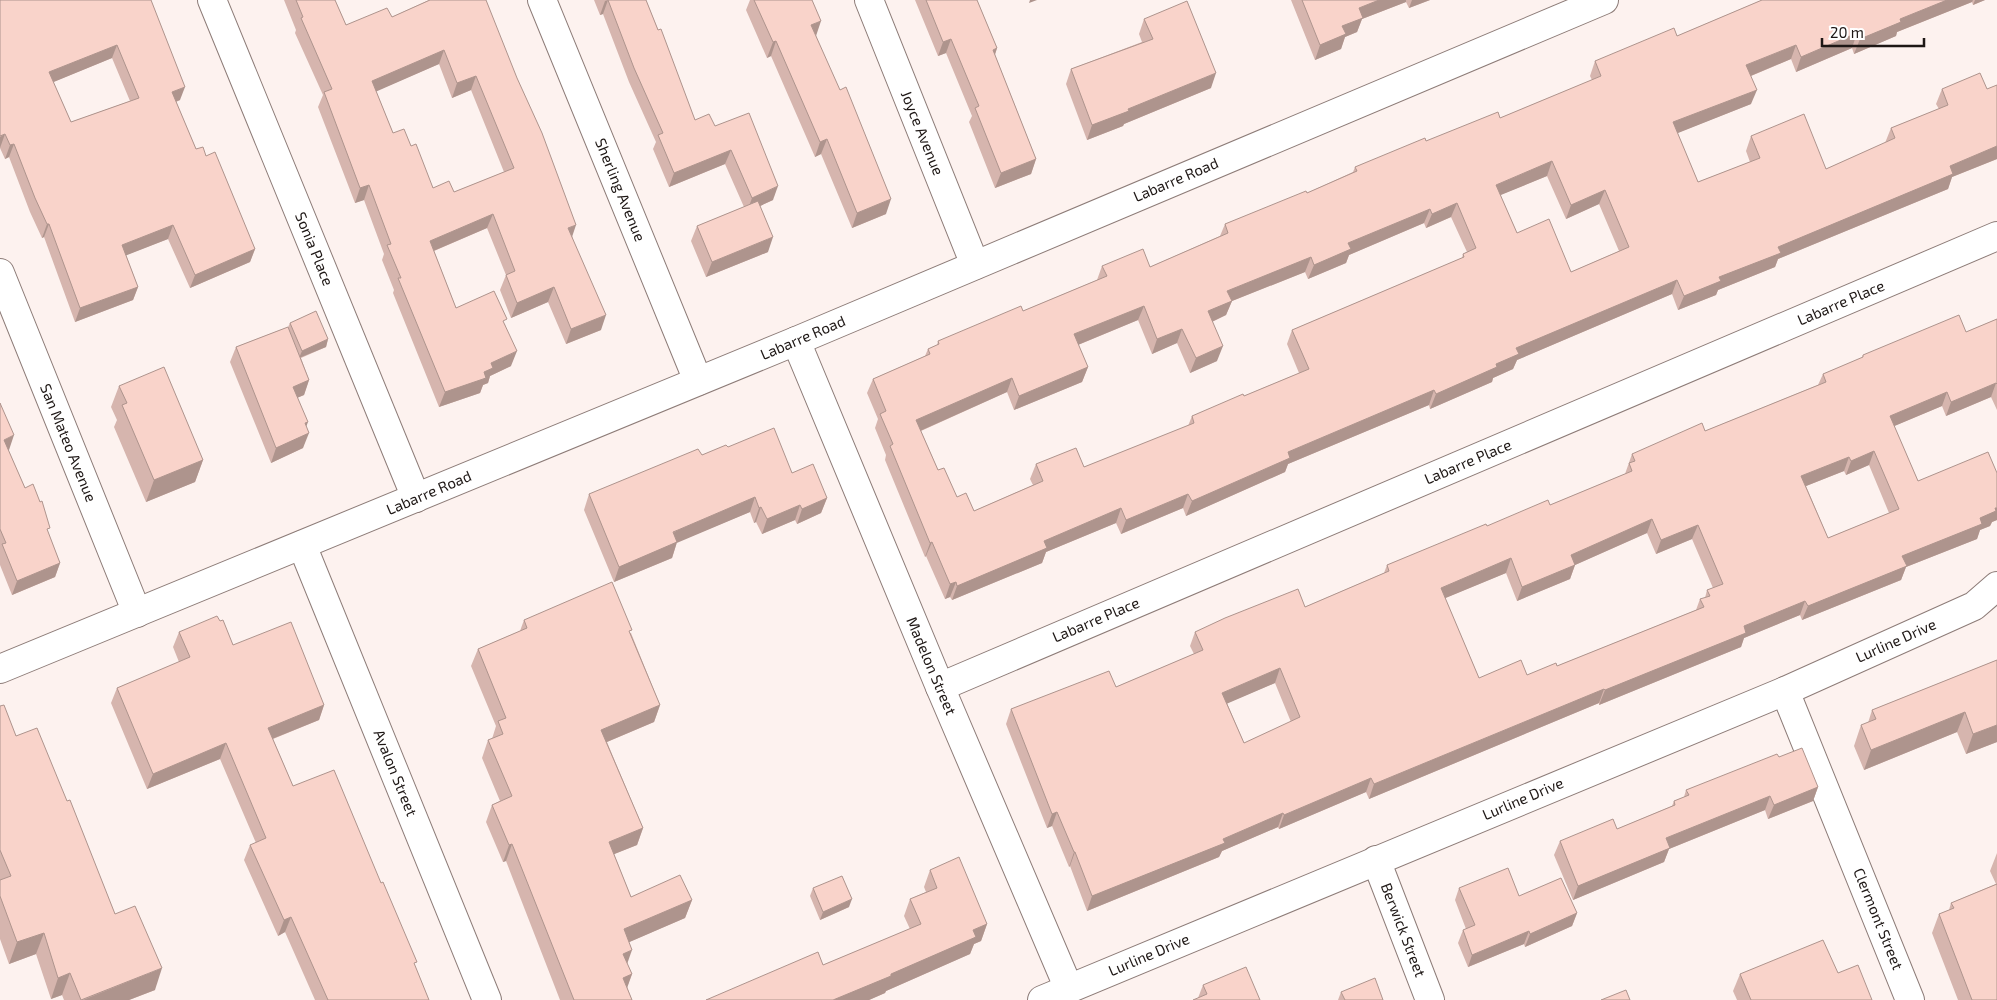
<svg xmlns="http://www.w3.org/2000/svg" width="1997" height="1000" font-family="'Exo 2',sans-serif">
<rect width="100%" height="100%" fill="#fdf2ef"/>
<g fill="none" stroke-linecap="round" stroke-linejoin="round">
<defs>
<g id="minor">
<polyline points="212,0 416,498"/>
<polyline points="542,0 698,381"/>
<polyline points="869,0 975,265"/>
<polyline points="0,273 137,613"/>
<polyline points="796,341 940,687 1069,989"/>
<polyline points="302,545 487,1000"/>
<polyline points="940,687 1997,236"/>
<polyline points="1785,691 1910,1000"/>
<polyline points="1376,860 1430,1000"/>
<polyline points="1042,1000 1785,691 1974,606 1997,586"/>
</g>
<polyline id="tertiary" points="0,669 796,341 1604,0"/>
</defs>
<use href="#minor" stroke="#8d7c78" stroke-width="30"/>
<use href="#tertiary" stroke="#8d7c78" stroke-width="30"/>
<use href="#minor" stroke="#fff" stroke-width="28"/>
<use href="#tertiary" stroke="#fff" stroke-width="28"/>
</g>
<g fill="#d6b5ae" fill-rule="evenodd">
<path d="M 0,0 L 151,0 L 180,100 L 176,102 L 196,149 L 206,156 L 255,249 L 250,262 L 190,288 L 168,239 L 126,255 L 138,287 L 133,300 L 75,322 L 44,237 L 42,238 L 30,212 L 9,157 L 5,159 L 0,148 ZM 112,58 L 130,101 L 71,122 L 53,82 Z"/>
<path d="M 284,0 L 335,0 L 346,25 L 392,17 L 429,0 L 486,0 L 572,236 L 601,330 L 566,344 L 548,302 L 511,318 L 500,290 L 506,275 L 487,228 L 434,251 L 456,308 L 505,324 L 511,366 L 490,376 L 488,383 L 483,385 L 480,393 L 439,407 L 393,293 L 394,290 L 382,260 L 384,254 L 364,200 L 355,203 L 318,107 L 323,95 L 295,33 L 296,30 ZM 439,64 L 452,98 L 471,90 L 504,172 L 454,192 L 433,188 L 411,146 L 393,133 L 376,91 Z"/>
<polygon points="594,0 646,0 695,120 715,126 773,200 760,206 768,252 706,277 691,241 697,226 744,207 725,164 669,187 653,149 656,142 629,82 603,14 600,15"/>
<polygon points="750,0 812,0 816,36 886,214 852,228 821,154 815,157 771,56 767,58 746,10"/>
<polygon points="915,0 977,0 997,48 995,55 1036,159 1031,174 995,188 969,122 972,116 946,53 938,56"/>
<polygon points="1291,0 1430,0 1409,8 1406,2 1362,19 1357,32 1345,37 1341,49 1315,60"/>
<path d="M 1762,0 L 1985,0 L 1973,5 L 1972,2 L 1897,32 L 1896,36 L 1854,54 L 1852,48 L 1796,72 L 1791,59 L 1751,76 L 1751,104 L 1677,133 L 1698,182 L 1750,162 L 1746,151 L 1751,136 L 1826,169 L 1885,143 L 1891,128 L 1939,109 L 1936,104 L 1942,89 L 1987,89 L 1997,85 L 1997,159 L 1952,177 L 1948,189 L 1778,259 L 1775,267 L 1718,290 L 1716,295 L 1678,310 L 1672,294 L 1517,360 L 1513,369 L 1493,378 L 1492,382 L 1430,409 L 1429,405 L 1288,464 L 1285,472 L 1186,516 L 1183,508 L 1121,534 L 1116,523 L 1046,552 L 1042,563 L 952,600 L 950,597 L 945,599 L 926,556 L 925,557 L 885,460 L 886,455 L 875,428 L 878,419 L 867,393 L 873,379 L 925,356 L 928,349 L 937,345 L 938,341 L 1023,311 L 1097,280 L 1102,266 L 1150,267 L 1220,236 L 1225,224 L 1307,193 L 1353,172 L 1355,167 L 1426,141 L 1500,118 L 1592,80 L 1590,76 L 1595,61 L 1677,36 ZM 1547,176 L 1566,219 L 1599,204 L 1619,251 L 1571,272 L 1517,233 L 1500,195 ZM 1451,217 L 1467,252 L 1463,254 L 1462,258 L 1292,330 L 1287,344 L 1299,373 L 1244,396 L 1192,416 L 1188,426 L 1084,467 L 1036,464 L 1030,479 L 1033,485 L 974,511 L 957,497 L 938,470 L 921,431 L 1007,392 L 1014,410 L 1082,382 L 1088,367 L 1078,345 L 1138,320 L 1152,354 L 1177,343 L 1190,373 L 1217,361 L 1212,322 L 1226,315 L 1232,301 L 1305,272 L 1308,279 L 1346,263 L 1349,255 L 1424,223 L 1426,228 Z"/>
<polygon points="1144,19 1211,88 1124,124 1123,126 1087,140 1066,84 1071,69 1142,42 1139,34"/>
<path d="M 1997,319 L 1997,410 L 1991,397 L 1946,416 L 1942,406 L 1894,426 L 1918,481 L 1997,473 L 1997,520 L 1992,522 L 1990,526 L 1980,530 L 1977,539 L 1906,567 L 1901,580 L 1802,620 L 1800,615 L 1744,638 L 1741,647 L 1599,705 L 1599,703 L 1369,799 L 1366,792 L 1279,829 L 1278,827 L 1222,851 L 1219,857 L 1087,911 L 1070,866 L 1069,867 L 1052,826 L 1047,828 L 1006,724 L 1011,709 L 1116,687 L 1194,654 L 1190,646 L 1195,632 L 1305,607 L 1384,573 L 1387,565 L 1487,526 L 1550,505 L 1625,474 L 1632,454 L 1705,431 L 1818,385 L 1823,374 L 1862,358 L 1863,355 L 1966,332 ZM 1869,465 L 1889,513 L 1828,538 L 1806,486 L 1844,471 L 1846,475 ZM 1647,533 L 1656,554 L 1692,539 L 1713,588 L 1707,590 L 1705,598 L 1700,599 L 1696,610 L 1557,666 L 1527,675 L 1479,678 L 1445,598 L 1506,573 L 1517,601 L 1570,579 L 1575,565 ZM 1275,683 L 1291,722 L 1244,743 L 1227,703 Z"/>
<polygon points="290,323 328,339 326,347 301,358 309,380 304,395 297,398 306,426 303,448 271,463 230,362 236,347 288,327"/>
<polygon points="119,386 203,460 195,482 146,502 114,427 117,420 111,407"/>
<polygon points="0,403 8,450 25,488 48,533 60,563 55,577 12,595 0,565"/>
<polygon points="728,447 792,473 827,498 821,513 797,524 795,520 762,534 756,522 754,523 750,512 677,542 672,558 614,582 584,510 589,494 702,455"/>
<polygon points="524,620 631,633 660,705 654,722 607,742 643,828 637,845 614,854 631,897 692,900 685,918 629,942 627,964 632,974 627,987 632,1000 560,1000 506,861 503,862 486,822 492,805 500,801 482,758 488,740 492,739 496,726 471,666 478,649 520,631"/>
<polygon points="220,621 233,645 324,705 319,720 273,739 293,786 415,966 429,1000 315,1000 285,932 278,936 244,860 250,845 256,843 220,759 147,789 111,703 117,688 179,662 173,647 179,632"/>
<polygon points="1997,660 1997,742 1966,754 1957,732 1864,770 1854,746 1861,725 1868,723 1872,710"/>
<polygon points="0,706 16,736 67,801 115,914 155,990 129,1000 64,1000 62,995 51,999 36,954 9,964 0,939"/>
<polygon points="1779,757 1818,787 1813,801 1768,819 1765,810 1669,849 1664,862 1573,900 1554,855 1560,841 1617,829 1672,806 1674,801 1684,797 1686,790"/>
<polygon points="1997,853 1997,1000 1958,1000 1932,933 1939,914 1949,910 1951,903 1996,884 1990,871"/>
<polygon points="930,870 987,924 981,941 974,944 970,954 886,991 885,993 869,1000 706,1000 823,965 910,929 904,916 910,899 926,892 924,887"/>
<polygon points="813,888 849,907 820,920 810,896"/>
<polygon points="1459,888 1519,896 1577,913 1572,926 1525,947 1524,944 1468,967 1458,943 1463,930 1466,929 1455,900"/>
<polygon points="1838,973 1872,1000 1737,1000 1733,991 1740,974"/>
<polygon points="1203,985 1260,1000 1198,998"/>
<polygon points="1341,992 1383,1000 1338,1000"/>
</g>
<g fill="#ae948d">
<polygon points="608,0 603,14 600,15 605,1"/>
<polygon points="1030,0 1037,0 1029,3"/>
<polygon points="1379,0 1406,0 1406,2 1362,19 1357,32 1345,37 1341,49 1315,60 1320,45 1342,26 1359,8"/>
<polygon points="1412,0 1430,0 1409,8"/>
<polygon points="1947,0 1973,0 1972,2 1897,32 1896,36 1854,54 1860,39 1900,19"/>
<polygon points="1975,0 1985,0 1973,5"/>
<polygon points="821,21 816,36 811,25"/>
<polygon points="1857,33 1852,48 1796,72 1801,57"/>
<polygon points="951,39 946,53 938,56 943,42"/>
<polygon points="776,41 771,56 767,58 773,42"/>
<polygon points="117,45 112,58 44,86 49,72"/>
<polygon points="1796,45 1791,59 1741,80 1746,65"/>
<polygon points="997,48 992,63 993,50"/>
<polygon points="444,50 439,64 366,96 372,81"/>
<polygon points="1216,73 1211,88 1124,124 1123,126 1087,140 1092,125 1128,109"/>
<polygon points="476,76 471,90 452,98 457,83"/>
<polygon points="185,87 180,100 167,105 172,92"/>
<polygon points="1757,90 1751,104 1668,137 1673,122"/>
<polygon points="5,134 0,148 0,137"/>
<polygon points="827,139 821,154 815,157 820,142"/>
<polygon points="14,144 9,157 5,159 10,145"/>
<polygon points="1997,146 1997,159 1952,177 1948,189 1778,259 1775,267 1718,290 1716,295 1678,310 1684,296 1719,277 1778,247 1950,166"/>
<polygon points="731,150 725,164 669,187 674,173"/>
<polygon points="1036,159 1031,174 995,188 1001,173"/>
<polygon points="1552,161 1547,176 1491,199 1496,185"/>
<polygon points="369,185 364,200 355,203 360,188"/>
<polygon points="778,186 773,200 747,212 752,198"/>
<polygon points="1605,190 1599,204 1566,219 1571,205"/>
<polygon points="891,199 886,214 852,228 857,213"/>
<polygon points="1457,203 1451,217 1426,228 1432,214"/>
<polygon points="1430,209 1424,223 1349,255 1346,263 1308,279 1314,265 1348,243"/>
<polygon points="493,214 487,228 424,255 430,241"/>
<polygon points="47,224 49,224 44,237 42,238"/>
<polygon points="173,225 168,239 117,259 122,245"/>
<polygon points="576,225 571,240 568,228"/>
<polygon points="773,237 768,252 706,277 712,262"/>
<polygon points="255,249 250,262 190,288 195,275"/>
<polygon points="1311,257 1305,272 1232,301 1226,315 1203,326 1208,311 1227,291"/>
<polygon points="1677,280 1672,294 1517,360 1513,369 1493,378 1492,382 1430,409 1436,394 1496,364 1516,348"/>
<polygon points="138,287 133,300 75,322 80,308"/>
<polygon points="554,287 548,302 511,318 517,303"/>
<polygon points="1144,306 1138,320 1068,349 1074,334"/>
<polygon points="606,315 601,330 566,344 571,329"/>
<polygon points="1182,329 1177,343 1152,354 1157,339"/>
<polygon points="328,339 326,347 299,358 302,351"/>
<polygon points="1223,346 1217,361 1190,373 1196,358"/>
<polygon points="517,351 511,366 490,376 488,383 483,385 480,393 439,407 445,392 484,372 491,363"/>
<polygon points="1088,367 1082,382 1014,410 1019,396"/>
<polygon points="1012,378 1007,392 911,435 916,420"/>
<polygon points="309,380 304,395 287,402 293,387"/>
<polygon points="1996,383 1991,397 1946,416 1951,402"/>
<polygon points="1434,390 1429,405 1288,464 1285,472 1186,516 1192,501 1288,452"/>
<polygon points="1947,392 1942,406 1885,430 1890,416"/>
<polygon points="308,422 303,435 309,433 303,448 271,463 276,448 305,423"/>
<polygon points="14,435 9,450 0,453 4,440"/>
<polygon points="1874,451 1869,465 1846,475 1851,461"/>
<polygon points="1849,457 1844,471 1796,490 1801,476"/>
<polygon points="203,460 195,482 146,502 154,480"/>
<polygon points="1188,494 1183,508 1121,534 1126,520"/>
<polygon points="755,497 750,512 672,545 677,542 672,558 614,582 619,567 678,530"/>
<polygon points="827,498 821,513 797,524 802,509"/>
<polygon points="800,505 795,520 762,534 767,519"/>
<polygon points="761,507 756,522 754,523 759,508"/>
<polygon points="1121,508 1116,523 1046,552 1042,563 952,600 957,586 1044,541"/>
<polygon points="1995,508 1997,508 1997,520 1992,522 1990,526 1980,530 1977,539 1906,567 1901,580 1802,620 1808,606 1902,556 1980,518"/>
<polygon points="1652,519 1647,533 1575,565 1570,579 1517,601 1522,587 1571,555"/>
<polygon points="1698,525 1692,539 1656,554 1661,540"/>
<polygon points="932,542 926,556 925,557 930,543"/>
<polygon points="1511,558 1506,573 1436,602 1441,588"/>
<polygon points="60,563 55,577 12,595 17,581"/>
<polygon points="956,582 950,597 945,599 950,584"/>
<polygon points="1805,601 1800,615 1744,638 1741,647 1599,705 1605,690 1744,626"/>
<polygon points="1280,668 1275,683 1217,708 1222,693"/>
<polygon points="1604,689 1599,703 1369,799 1374,784"/>
<polygon points="324,705 319,720 262,743 268,728"/>
<polygon points="660,705 654,722 595,747 601,730"/>
<polygon points="1965,712 1957,732 1864,770 1871,750"/>
<polygon points="1997,725 1997,742 1966,754 1973,734"/>
<polygon points="226,743 220,759 147,789 153,774"/>
<polygon points="1371,778 1366,792 1279,829 1284,815"/>
<polygon points="1818,787 1813,801 1768,819 1774,805"/>
<polygon points="1770,796 1765,810 1669,849 1664,862 1573,900 1578,886 1666,838"/>
<polygon points="1057,812 1052,826 1047,828 1052,814"/>
<polygon points="1283,813 1278,827 1222,851 1219,857 1087,911 1092,896"/>
<polygon points="643,828 637,845 602,859 609,842"/>
<polygon points="512,844 506,861 503,862 509,845"/>
<polygon points="1074,852 1075,852 1070,866 1069,867"/>
<polygon points="852,899 849,907 820,920 823,912"/>
<polygon points="692,900 685,918 618,947 624,929"/>
<polygon points="1577,913 1572,926 1525,947 1530,934"/>
<polygon points="291,917 285,932 278,936 284,920"/>
<polygon points="987,924 981,941 974,944 970,954 886,991 885,993 869,1000 833,1000 891,974 973,930"/>
<polygon points="1529,931 1524,944 1468,967 1472,955"/>
<polygon points="44,933 36,954 9,964 17,942"/>
<polygon points="632,950 626,967 623,954"/>
<polygon points="162,968 155,990 129,1000 83,1000"/>
<polygon points="70,973 62,995 51,999 58,978"/>
<polygon points="632,974 626,991 623,978"/>
</g>
<g fill="#f9d3ca" stroke="#ae948d" fill-rule="evenodd">
<path d="M 0,0 L 151,0 L 185,87 L 172,92 L 196,149 L 203,147 L 206,156 L 215,152 L 255,249 L 195,275 L 173,225 L 122,245 L 138,287 L 80,308 L 49,224 L 47,224 L 35,198 L 14,144 L 10,145 L 5,134 L 0,136 ZM 117,45 L 139,98 L 71,122 L 49,72 Z"/>
<path d="M 296,0 L 335,0 L 346,25 L 387,8 L 392,17 L 430,0 L 486,0 L 517,78 L 542,133 L 576,225 L 568,228 L 606,315 L 571,329 L 554,287 L 517,303 L 506,275 L 515,271 L 493,214 L 430,241 L 456,308 L 494,291 L 507,319 L 503,321 L 517,351 L 491,363 L 493,368 L 484,372 L 486,378 L 445,392 L 398,278 L 401,278 L 387,245 L 391,244 L 369,185 L 360,188 L 324,92 L 332,89 L 301,18 L 303,17 ZM 444,50 L 457,83 L 476,76 L 514,168 L 454,192 L 449,181 L 433,188 L 416,144 L 411,146 L 404,129 L 393,133 L 372,81 Z"/>
<polygon points="608,0 646,0 658,30 661,29 695,120 709,114 715,126 749,113 778,186 752,198 731,150 674,173 658,135 663,133 634,68"/>
<polygon points="754,0 812,0 821,21 811,25 840,90 846,87 891,199 857,213 827,139 820,142 776,41 773,42"/>
<polygon points="926,0 977,0 997,48 993,50 1036,159 1001,173 975,108 979,106 951,39 943,42"/>
<polygon points="1302,0 1379,0 1359,8 1363,18 1342,26 1346,34 1320,45"/>
<path d="M 1762,0 L 1947,0 L 1900,19 L 1901,22 L 1860,39 L 1857,33 L 1801,57 L 1796,45 L 1746,65 L 1757,90 L 1673,122 L 1698,182 L 1760,158 L 1751,136 L 1804,114 L 1826,169 L 1895,138 L 1891,128 L 1948,105 L 1942,89 L 1980,73 L 1987,89 L 1997,85 L 1997,146 L 1950,166 L 1953,174 L 1778,247 L 1781,253 L 1719,277 L 1721,281 L 1684,296 L 1677,280 L 1516,348 L 1519,354 L 1496,364 L 1497,367 L 1436,394 L 1434,390 L 1288,452 L 1290,458 L 1192,501 L 1188,494 L 1126,520 L 1121,508 L 1044,541 L 1047,548 L 957,586 L 956,582 L 950,584 L 932,542 L 930,543 L 890,446 L 893,444 L 880,414 L 886,411 L 873,379 L 930,354 L 928,349 L 939,344 L 938,341 L 1021,306 L 1023,311 L 1107,276 L 1102,266 L 1143,249 L 1150,267 L 1228,233 L 1225,224 L 1306,191 L 1307,193 L 1357,171 L 1355,167 L 1425,138 L 1426,141 L 1498,112 L 1500,118 L 1601,76 L 1595,61 L 1674,28 L 1677,36 ZM 1552,161 L 1571,205 L 1605,190 L 1629,247 L 1571,272 L 1549,219 L 1517,233 L 1496,185 ZM 1457,203 L 1476,248 L 1463,254 L 1464,257 L 1292,330 L 1309,369 L 1244,396 L 1243,394 L 1192,416 L 1194,423 L 1084,467 L 1076,448 L 1036,464 L 1043,481 L 974,511 L 966,493 L 957,497 L 944,468 L 938,470 L 916,420 L 1012,378 L 1019,396 L 1088,367 L 1074,334 L 1144,306 L 1157,339 L 1182,329 L 1196,358 L 1223,346 L 1208,311 L 1232,301 L 1227,291 L 1311,257 L 1314,265 L 1351,249 L 1348,243 L 1430,209 L 1432,214 Z"/>
<polygon points="1187,1 1216,73 1128,109 1129,111 1092,125 1071,69 1153,39 1144,19"/>
<polygon points="758,201 773,237 712,262 697,226"/>
<polygon points="316,311 328,339 302,351 290,323"/>
<path d="M 1959,315 L 1966,332 L 1997,319 L 1997,384 L 1996,383 L 1951,402 L 1947,392 L 1890,416 L 1918,481 L 1988,452 L 1997,473 L 1997,508 L 1995,508 L 1996,511 L 1980,518 L 1982,524 L 1902,556 L 1907,566 L 1808,606 L 1805,601 L 1744,626 L 1746,633 L 1605,690 L 1604,689 L 1374,784 L 1371,778 L 1284,815 L 1283,813 L 1223,839 L 1225,843 L 1092,896 L 1075,852 L 1074,852 L 1057,812 L 1052,814 L 1011,709 L 1109,671 L 1116,687 L 1203,650 L 1195,632 L 1225,618 L 1298,589 L 1305,607 L 1389,571 L 1387,565 L 1486,524 L 1487,526 L 1548,500 L 1550,505 L 1632,471 L 1629,463 L 1635,461 L 1632,454 L 1702,423 L 1705,431 L 1826,382 L 1823,374 L 1863,357 L 1863,355 ZM 1874,451 L 1899,509 L 1828,538 L 1801,476 L 1849,457 L 1851,461 ZM 1652,519 L 1661,540 L 1698,525 L 1723,584 L 1707,590 L 1710,596 L 1700,599 L 1704,607 L 1557,666 L 1556,663 L 1527,675 L 1521,660 L 1479,678 L 1441,588 L 1511,558 L 1522,587 L 1575,565 L 1571,555 ZM 1280,668 L 1300,717 L 1244,743 L 1222,693 Z"/>
<polygon points="288,327 309,380 293,387 308,422 305,423 309,433 276,448 236,347"/>
<polygon points="164,367 203,460 154,480 122,405 127,403 119,386"/>
<polygon points="0,403 14,435 4,440 25,488 33,484 40,502 42,501 50,528 47,529 60,563 17,581 2,544 6,543 0,529"/>
<polygon points="774,428 792,473 813,464 827,498 802,509 800,505 767,519 761,507 759,508 755,497 678,530 673,532 677,542 619,567 589,494 698,449 702,455 726,445 728,447"/>
<polygon points="612,582 632,630 629,631 660,705 601,730 643,828 609,842 631,897 680,875 692,900 624,929 632,950 623,954 632,974 623,978 632,1000 574,1000 512,844 509,845 492,805 512,796 488,740 503,734 498,721 506,718 478,649 527,628 524,620"/>
<polygon points="217,616 220,621 223,620 233,645 291,622 324,705 268,728 293,786 334,770 381,883 383,882 417,962 414,963 429,1000 328,1000 291,917 284,920 250,845 266,838 226,743 153,774 117,688 190,657 179,632"/>
<polygon points="1997,660 1997,725 1973,734 1965,712 1871,750 1861,725 1876,719 1872,710"/>
<polygon points="4,705 16,736 37,728 67,801 70,800 115,914 135,906 162,968 81,1000 70,973 58,978 44,933 17,942 0,896 0,880 11,876 0,850 0,706"/>
<polygon points="1802,748 1818,787 1774,805 1770,796 1666,838 1670,848 1578,886 1560,841 1613,819 1617,829 1675,805 1674,801 1689,795 1686,790 1777,754 1779,757"/>
<polygon points="959,857 987,924 973,930 976,937 891,974 891,976 833,1000 706,1000 818,952 823,965 921,924 910,899 937,888 930,870"/>
<polygon points="1508,868 1519,896 1561,878 1577,913 1530,934 1529,931 1472,955 1463,930 1475,925 1459,888"/>
<polygon points="842,876 852,899 823,912 813,888"/>
<polygon points="1997,884 1997,1000 1972,1000 1939,914 1954,908 1951,903"/>
<polygon points="1823,940 1838,973 1858,965 1872,1000 1751,1000 1740,974"/>
<polygon points="1246,967 1260,1000 1193,1000 1207,994 1203,985"/>
<polygon points="1375,978 1383,1000 1345,1000 1341,992"/>
<polygon points="1626,990 1630,1000 1601,1000"/>
</g>
<g text-anchor="middle" stroke-width="4.5" stroke-linejoin="round" paint-order="stroke">
<g font-size="15" fill="#1e1715" stroke="#fff">
<text transform="translate(922 133) rotate(68)" y="5">Joyce Avenue</text>
<text transform="translate(1176 180) rotate(-23)" y="5">Labarre Road</text>
<text transform="translate(620 190) rotate(68)" y="5">Sherling Avenue</text>
<text transform="translate(314 249) rotate(68)" y="5">Sonia Place</text>
<text transform="translate(1841 303) rotate(-23)" y="5">Labarre Place</text>
<text transform="translate(803 338) rotate(-23)" y="5">Labarre Road</text>
<text transform="translate(68 443) rotate(68)" y="5">San Mateo Avenue</text>
<text transform="translate(1468 462) rotate(-23)" y="5">Labarre Place</text>
<text transform="translate(429 493) rotate(-23)" y="5">Labarre Road</text>
<text transform="translate(1096 620) rotate(-23)" y="5">Labarre Place</text>
<text transform="translate(1896 641) rotate(-24)" y="5">Lurline Drive</text>
<text transform="translate(931 666) rotate(67)" y="5">Madelon Street</text>
<text transform="translate(395 773) rotate(68)" y="5">Avalon Street</text>
<text transform="translate(1523 799) rotate(-23)" y="5">Lurline Drive</text>
<text transform="translate(1878 919) rotate(68)" y="5">Clermont Street</text>
<text transform="translate(1403 930) rotate(69)" y="5">Berwick Street</text>
<text transform="translate(1149 955) rotate(-23)" y="5">Lurline Drive</text>
</g>
</g>
<path d="M1822 38v8h102v-8" fill="none" stroke="#1e1715" stroke-width="2.5"/>
<text x="1830" y="38" font-size="15" fill="#1e1715" stroke="#ffffff" stroke-width="4" paint-order="stroke">20 m</text>
</svg>
